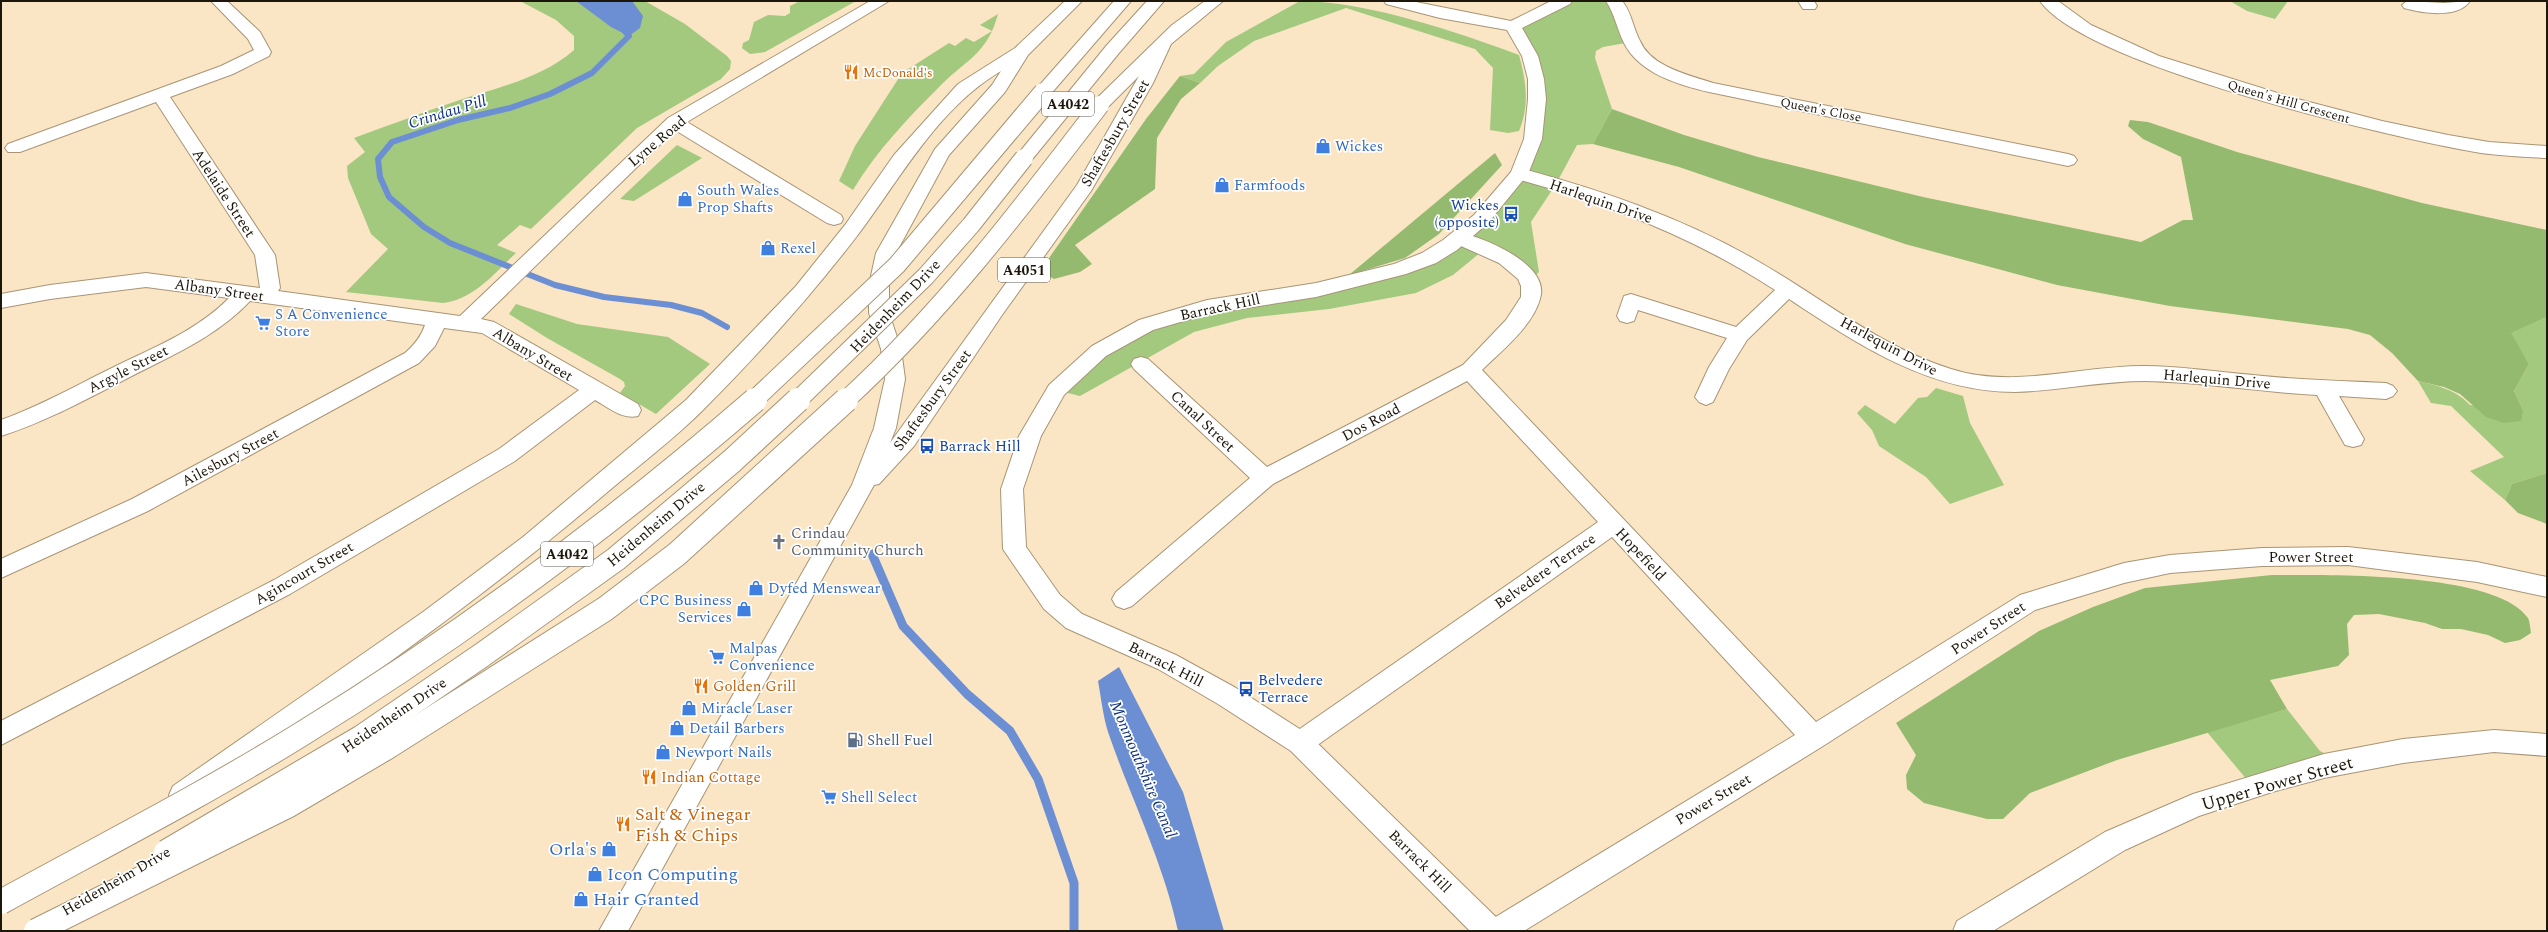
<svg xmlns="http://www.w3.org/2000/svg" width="2548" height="932" font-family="Spectral,serif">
<rect width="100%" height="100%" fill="#fae5c4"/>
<g fill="#a3c97f">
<path d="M 520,1 L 645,1 L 685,24 L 727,56 L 731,61 L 730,69 L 721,79 L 637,128 L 531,229 L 520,225 L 497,245 L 516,253 C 495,273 473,300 443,303 L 346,292 L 388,249 L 371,234 L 348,178 L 347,166 L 365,152 L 354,138 C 387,126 421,113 454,102 C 495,88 541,79 574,50 L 574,36 L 556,20 Z"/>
<polygon points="800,1 856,1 765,52 750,54 742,48 743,43 749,40 754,22 768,15 785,16 790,13 790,6"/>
<path d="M 1300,1 C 1366,1 1457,32 1519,55 C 1526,81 1530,105 1519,131 L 1508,133 L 1490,130 L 1493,68 L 1475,49 L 1346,8 L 1254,41 L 1218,66 L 1200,83 L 1180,76 L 1194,74 L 1226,42 Z"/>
<polygon points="1564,1 1614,1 1631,42 1603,47 1596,51 1595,58 1612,109 1593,144 1577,145 1556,184 1531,222 1539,272 1529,282 1486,248 1453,275 1416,293 1329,309 1247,318 1194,332 1080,396 1056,390 1146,325 1429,258 1519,174 1537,99 1513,26"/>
<polygon points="2230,1 2288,1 2275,19 2247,11"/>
<path d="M 998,14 C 988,52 968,59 942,84 C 909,117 877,150 853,190 L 839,181 L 855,146 L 902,73 L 949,43 L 955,46 L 966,38 L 974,42 L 992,31 L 980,25 Z"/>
<polygon points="677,145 702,158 634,201 620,199"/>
<polygon points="516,304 577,324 668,337 710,364 656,414 620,393 625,386 624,382 620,379 547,338 509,314"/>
<path d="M 2547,317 L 2547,473 L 2512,484 L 2505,500 L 2470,471 L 2504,457 L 2451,406 L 2431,403 L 2418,381 C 2438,386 2455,389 2470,405 L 2523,410 L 2514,391 L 2529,364 L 2510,333 Z"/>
<polygon points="1936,388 1963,396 1970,423 2004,485 1950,504 1926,477 1879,446 1872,430 1857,413 1865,405 1895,424 1918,398 1927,397"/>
<polygon points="2287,709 2320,751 2343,763 2253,787 2207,732"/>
</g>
<g fill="#93ba6e">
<polygon points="1180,76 1200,83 1181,99 1157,138 1155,189 1075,245 1092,264 1080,272 1054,279 1040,271 1146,119"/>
<polygon points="1612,109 1684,135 1758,157 1923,197 2141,242 2183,220 2193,220 2181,157 2143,139 2128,126 2130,120 2148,122 2237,152 2422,203 2547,230 2547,317 2511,333 2529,364 2514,391 2523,410 2521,421 2504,423 2486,417 2460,394 2444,387 2418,381 2392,353 2370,335 2348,329 2170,306 2057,285 1905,244 1679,167 1593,144"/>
<polygon points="1495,153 1502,165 1439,234 1405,258 1349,275"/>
<polygon points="2547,473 2547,524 2518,513 2505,500 2512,484"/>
<path d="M 2272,575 C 2326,575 2496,571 2528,618 C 2530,622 2530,628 2531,633 L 2520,640 L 2505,643 L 2488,635 L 2461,629 L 2442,629 L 2425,623 L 2379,614 L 2354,615 L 2347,624 L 2349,655 L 2338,666 L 2270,680 L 2287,709 L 2117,760 L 2030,793 L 2003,819 L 1987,819 L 1924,803 L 1907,789 L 1906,775 L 1916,755 L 1896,723 L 2039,631 L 2093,607 L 2145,588 Z"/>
</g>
<g fill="#6c8fd3">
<polygon points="576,1 632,1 643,16 640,28 629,36 611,27"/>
<path d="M 1119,667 L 1183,792 L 1224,931 L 1178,931 C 1163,861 1131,799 1108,732 C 1103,716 1101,697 1098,681 Z"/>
</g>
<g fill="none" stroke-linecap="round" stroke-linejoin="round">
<polyline stroke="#6c8fd3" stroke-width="6" points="623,29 629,36 592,73 550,94 510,108 458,120 392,142 378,159 380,177 389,197 424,227 450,243 555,285 604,297 671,305 702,313 727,327"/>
<polyline stroke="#6c8fd3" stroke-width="9" points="872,554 903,626 967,694 1010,731 1038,779 1074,883 1074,931"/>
<defs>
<g id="street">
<path d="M 211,1 L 227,1 L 260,32 L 271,52 L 269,56 L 233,74 L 170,97 L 275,255 L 280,288 L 278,291 L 460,316 L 668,118 L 870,1 L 889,1 L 687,122 L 841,215 L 843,219 L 841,223 L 834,225 L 827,223 L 675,130 L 481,319 L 494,322 L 638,404 L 641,410 L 638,416 C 622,420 608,407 595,400 L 515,461 L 290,594 L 1,745 L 1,721 L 274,580 L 499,449 L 579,390 L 482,333 L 444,328 L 435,346 L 419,363 L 148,511 L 1,578 L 1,559 L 132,499 L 405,353 C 414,345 421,337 425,325 L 250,301 C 215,338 170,356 126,379 C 85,400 45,422 1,436 L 1,420 C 40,406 75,386 112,368 C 152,348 197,331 229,298 L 146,287 L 50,299 L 1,308 L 1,294 L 50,285 L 146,273 L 260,288 L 255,255 L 156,102 L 20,152 L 8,152 L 5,148 L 8,144 L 221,66 L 254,50 L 248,39 Z"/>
<path d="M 1606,1 L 1623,2 C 1632,14 1633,28 1640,41 C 1651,67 1689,75 1713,83 L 2068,154 L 2074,156 L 2077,160 L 2074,164 L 2068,166 L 1709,92 C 1678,85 1639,73 1624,43 C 1617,29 1615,15 1606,1 Z"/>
<polygon points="1798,1 1814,1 1817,6 1815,9 1803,9"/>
<path d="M 2040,1 L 2058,1 L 2091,25 L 2159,56 L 2290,97 L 2382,121 L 2448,135 L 2489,142 L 2547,146 L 2547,158 C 2525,157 2503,156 2481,153 C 2397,139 2085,66 2040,1 Z"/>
<path d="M 2407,1 L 2444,3 L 2470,1 C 2458,19 2422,13 2404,8 L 2402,5 Z"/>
<path d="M 1519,168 C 1601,190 1680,217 1754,259 C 1820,296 1878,346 1951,369 C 2012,389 2080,366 2143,366 C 2180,366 2216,372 2253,375 C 2297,380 2342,381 2386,383 L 2393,386 L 2397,391 L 2393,396 L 2386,399 L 2339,396 L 2364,439 L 2361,445 L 2353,447 L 2345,445 L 2317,395 C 2259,392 2202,382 2145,381 C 2101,381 2058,391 2015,392 C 1929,392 1859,345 1789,299 L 1747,340 L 1729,369 L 1713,402 L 1706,405 L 1699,402 L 1695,397 L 1709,367 L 1727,338 L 1638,310 L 1634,321 L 1627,323 L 1620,321 L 1617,316 L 1624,296 L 1631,294 L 1736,327 L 1775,290 C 1694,237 1606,203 1513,178 L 1510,174 L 1513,170 Z"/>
<path d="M 1459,232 C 1484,238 1551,264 1540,299 C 1532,327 1502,350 1482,370 L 1816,722 L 2020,595 L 2124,563 L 2170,555 L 2262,548 L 2348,547 L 2477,562 L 2547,577 L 2547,597 L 2477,582 L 2348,565 L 2262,566 L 2170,573 L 2124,583 L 2035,610 L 1823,746 L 1524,931 L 1485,931 L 1489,921 L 1795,735 L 1612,537 L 1309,751 L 1300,754 L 1291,751 L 1287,743 L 1291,735 L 1598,522 L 1467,381 L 1273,484 L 1132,606 L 1124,609 L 1116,606 L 1112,599 L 1116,592 L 1250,478 L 1134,369 L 1131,364 L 1134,359 L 1141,357 L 1148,359 L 1267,467 L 1463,365 L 1506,320 L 1521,297 L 1521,286 L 1518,279 L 1499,263 L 1452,242 L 1449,238 L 1452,234 Z"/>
<polygon points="2494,730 2547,734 2547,756 2494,752 2403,763 2324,778 2272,792 2199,816 2125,850 1993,931 1953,931 1957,921 2105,832 2193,794 2324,754 2403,739"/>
</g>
<polygon id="secondary" points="1384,1 1411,1 1511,21 1551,1 1572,1 1570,4 1522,28 1538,56 1544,79 1546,99 1542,139 1528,174 1488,223 1457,250 1436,263 1406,274 1316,297 1208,314 1153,330 1106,356 1064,395 1041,436 1023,489 1026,547 1060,595 1082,614 1176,655 1236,688 1309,735 1500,921 1504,931 1470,931 1291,751 1218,704 1158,669 1066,628 1044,609 1003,549 1001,489 1019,436 1049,385 1092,346 1139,320 1207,300 1316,283 1394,264 1422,253 1443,240 1474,215 1511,172 1524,139 1528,99 1528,79 1522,56 1507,30 1440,18 1386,4"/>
<g id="primary">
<path d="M 1065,1 L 1082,1 L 1028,55 L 1005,92 L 949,155 L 896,253 L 889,285 L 889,313 L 901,349 L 905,379 L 896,428 L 890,443 L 1077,185 L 1139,76 L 1106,109 L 1094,109 L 1091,105 L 1094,101 L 1172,25 L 1205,1 L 1223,1 L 1171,44 L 1153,83 L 1091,191 L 1002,315 L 914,446 L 879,484 L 874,485 L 628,931 L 599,931 L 852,485 L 874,428 L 885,379 L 881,349 L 869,313 L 869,285 L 876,253 L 935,149 L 992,85 L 1001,71 C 937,109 901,178 857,236 C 810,297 758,355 703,410 C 675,438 642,463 611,489 C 478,603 334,702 191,804 L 182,807 L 173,804 L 169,795 L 173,786 L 423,612 L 523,537 L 686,400 L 796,286 L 845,225 L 894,155 L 958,84 L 1015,48 Z"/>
<polygon points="1114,1 1131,1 1049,96 1037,96 1034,92 1037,88"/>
<polygon points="1147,1 1164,1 1119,53 1030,162 1018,162 1015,158 1018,154 1107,45"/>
</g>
</defs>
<use href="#street" stroke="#a89576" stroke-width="2"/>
<use href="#secondary" stroke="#a89576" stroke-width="2"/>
<use href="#primary" stroke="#a89576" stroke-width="2"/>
<use href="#street" fill="#fff" fill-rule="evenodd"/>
<use href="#secondary" fill="#fff" fill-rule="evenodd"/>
<use href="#primary" fill="#fff" fill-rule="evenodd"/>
<defs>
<g id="primary-bridge-far1">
<polyline points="753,401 897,265 1043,92"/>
<polyline points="797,401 926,276 971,225 1024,158"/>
<path d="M 845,401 C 942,312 1020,210 1100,105"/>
</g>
<g id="primary-bridge">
<polyline points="166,852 362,737 482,655 616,559 732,461 798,400"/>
<path d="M 1,902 C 101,847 203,795 300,735 C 461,636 612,524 755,400"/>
<polyline points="36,931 289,805 384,749 605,609 677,554 846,400"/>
</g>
</defs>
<use href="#primary-bridge-far1" stroke="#a89576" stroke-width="20" stroke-linecap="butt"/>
<use href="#primary-bridge" stroke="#a89576" stroke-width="26" stroke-linecap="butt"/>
<use href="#primary-bridge-far1" stroke="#fff" stroke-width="18"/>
<use href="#primary-bridge" stroke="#fff" stroke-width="24"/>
</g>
<defs>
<symbol id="restaurant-bare" viewBox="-9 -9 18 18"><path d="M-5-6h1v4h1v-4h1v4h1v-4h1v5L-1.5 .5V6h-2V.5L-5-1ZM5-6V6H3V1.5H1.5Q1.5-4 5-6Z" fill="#e8710a" stroke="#fff" stroke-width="2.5" paint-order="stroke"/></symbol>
<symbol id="shop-bare" viewBox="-9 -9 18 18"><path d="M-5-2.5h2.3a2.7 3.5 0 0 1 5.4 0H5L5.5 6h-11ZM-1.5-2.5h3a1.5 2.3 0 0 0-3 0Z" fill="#3f7fe0" stroke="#fff" stroke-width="2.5" paint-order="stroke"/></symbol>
<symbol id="bus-bare" viewBox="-9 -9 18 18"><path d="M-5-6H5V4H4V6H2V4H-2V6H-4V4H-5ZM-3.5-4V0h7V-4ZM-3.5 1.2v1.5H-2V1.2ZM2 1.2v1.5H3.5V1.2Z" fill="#1a4fb4" stroke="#fff" stroke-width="2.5" paint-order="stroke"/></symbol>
<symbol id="supermarket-bare" viewBox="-9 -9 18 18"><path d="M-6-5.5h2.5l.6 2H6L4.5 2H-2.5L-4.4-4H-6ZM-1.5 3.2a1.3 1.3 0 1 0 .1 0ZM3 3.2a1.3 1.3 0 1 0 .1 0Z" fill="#3f7fe0" stroke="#fff" stroke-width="2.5" paint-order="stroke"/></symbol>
<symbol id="church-bare" viewBox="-9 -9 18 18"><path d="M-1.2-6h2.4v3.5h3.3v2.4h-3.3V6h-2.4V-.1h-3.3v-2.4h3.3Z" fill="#6b7280" stroke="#fff" stroke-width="2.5" paint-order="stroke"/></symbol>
<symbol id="fuel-bare" viewBox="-9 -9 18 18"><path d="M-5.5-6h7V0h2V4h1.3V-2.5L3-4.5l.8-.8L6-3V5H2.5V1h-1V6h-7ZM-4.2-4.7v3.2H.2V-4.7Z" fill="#5c6f8a" stroke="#fff" stroke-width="2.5" paint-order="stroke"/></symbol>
</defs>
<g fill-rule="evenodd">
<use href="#restaurant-bare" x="840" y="61" width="22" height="22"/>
<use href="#shop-bare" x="1312" y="135" width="22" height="22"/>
<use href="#shop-bare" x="1211" y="174" width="22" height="22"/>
<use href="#shop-bare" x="674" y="188" width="22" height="22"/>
<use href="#bus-bare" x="1500" y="203" width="22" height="22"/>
<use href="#shop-bare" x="757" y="237" width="22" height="22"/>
<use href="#supermarket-bare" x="252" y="312" width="22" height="22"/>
<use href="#bus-bare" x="916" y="435" width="22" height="22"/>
<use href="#church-bare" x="768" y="531" width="22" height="22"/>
<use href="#shop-bare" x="745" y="577" width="22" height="22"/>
<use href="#shop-bare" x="733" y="598" width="22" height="22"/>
<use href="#supermarket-bare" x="706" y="646" width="22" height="22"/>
<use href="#restaurant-bare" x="690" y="675" width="22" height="22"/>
<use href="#bus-bare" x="1235" y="678" width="22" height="22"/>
<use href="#shop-bare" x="678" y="697" width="22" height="22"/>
<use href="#shop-bare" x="666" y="717" width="22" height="22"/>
<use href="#fuel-bare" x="844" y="729" width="22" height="22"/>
<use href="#shop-bare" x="652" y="741" width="22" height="22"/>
<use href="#restaurant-bare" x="638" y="766" width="22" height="22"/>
<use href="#supermarket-bare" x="818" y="786" width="22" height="22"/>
<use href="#restaurant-bare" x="612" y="813" width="22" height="22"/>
<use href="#shop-bare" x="598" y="838" width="22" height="22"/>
<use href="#shop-bare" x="584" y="863" width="22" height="22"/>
<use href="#shop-bare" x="570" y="888" width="22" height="22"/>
</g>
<g text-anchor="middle" stroke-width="3.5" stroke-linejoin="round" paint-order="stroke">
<g font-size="13" fill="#c56008" stroke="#fff" text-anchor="start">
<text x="863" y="77">McDonald's</text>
</g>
<g font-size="13" fill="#1d160a" stroke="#fff">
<text transform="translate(2289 101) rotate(16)" y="5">Queen's Hill Crescent</text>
<text transform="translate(1821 109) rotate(11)" y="5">Queen's Close</text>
</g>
<g fill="#fff" stroke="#615c54" stroke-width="1">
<rect x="1042" y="92" width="52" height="24" rx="3"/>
<rect x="998" y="258" width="52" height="24" rx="3"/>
<rect x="541" y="542" width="52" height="24" rx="3"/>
</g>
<g font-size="14" font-weight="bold" fill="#1d160a">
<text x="1068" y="109">A4042</text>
<text x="1024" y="275">A4051</text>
<text x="567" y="559">A4042</text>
</g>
<g font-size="15" fill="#1d160a" stroke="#fff">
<text transform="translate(1115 133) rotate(-60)" y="5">Shaftesbury Street</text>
<text transform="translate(657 141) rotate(-40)" y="5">Lyne Road</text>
<text transform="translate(224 193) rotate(57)" y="5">Adelaide Street</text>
<text transform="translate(1601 201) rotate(19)" y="5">Harlequin Drive</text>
<text transform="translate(219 290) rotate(8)" y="5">Albany Street</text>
<text transform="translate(895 306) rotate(-46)" y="5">Heidenheim Drive</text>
<text transform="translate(1220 307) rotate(-12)" y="5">Barrack Hill</text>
<text transform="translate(1889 346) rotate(28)" y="5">Harlequin Drive</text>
<text transform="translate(533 354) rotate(31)" y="5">Albany Street</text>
<text transform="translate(128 369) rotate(-27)" y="5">Argyle Street</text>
<text transform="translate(2217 379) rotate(5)" y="5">Harlequin Drive</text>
<text transform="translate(932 400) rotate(-54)" y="5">Shaftesbury Street</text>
<text transform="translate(1203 421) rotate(43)" y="5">Canal Street</text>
<text transform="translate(1371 422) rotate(-28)" y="5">Dos Road</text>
<text transform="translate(230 457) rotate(-28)" y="5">Ailesbury Street</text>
<text transform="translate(656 524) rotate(-40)" y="5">Heidenheim Drive</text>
<text transform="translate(1641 554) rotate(47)" y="5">Hopefield</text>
<text x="2311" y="562">Power Street</text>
<text transform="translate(1545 571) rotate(-35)" y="5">Belvedere Terrace</text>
<text transform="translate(304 573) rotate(-30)" y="5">Agincourt Street</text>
<text transform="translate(1988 628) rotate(-33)" y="5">Power Street</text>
<text transform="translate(1166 664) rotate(27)" y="5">Barrack Hill</text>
<text transform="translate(394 715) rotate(-34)" y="5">Heidenheim Drive</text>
<text transform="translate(1713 799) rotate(-31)" y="5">Power Street</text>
<text transform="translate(1420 861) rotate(45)" y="5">Barrack Hill</text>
<text transform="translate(116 881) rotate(-30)" y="5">Heidenheim Drive</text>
</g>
<g font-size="15" fill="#366cbe" stroke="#fff" text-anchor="start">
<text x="1335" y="151">Wickes</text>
<text x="1234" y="190">Farmfoods</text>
<text x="697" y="195">South Wales<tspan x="697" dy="17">Prop Shafts</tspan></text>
<text x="780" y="253">Rexel</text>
<text x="275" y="319">S A Convenience<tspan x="275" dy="17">Store</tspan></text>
<text x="768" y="593">Dyfed Menswear</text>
<text x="732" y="605" text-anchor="end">CPC Business<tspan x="732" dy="17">Services</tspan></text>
<text x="729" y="653">Malpas<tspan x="729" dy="17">Convenience</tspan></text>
<text x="701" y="713">Miracle Laser</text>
<text x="689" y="733">Detail Barbers</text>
<text x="675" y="757">Newport Nails</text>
<text x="841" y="802">Shell Select</text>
</g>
<g font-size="15" fill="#164399" stroke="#fff" text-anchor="start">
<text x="1499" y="210" text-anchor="end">Wickes<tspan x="1499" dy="17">(opposite)</tspan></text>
<text x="939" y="451">Barrack Hill</text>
<text x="1258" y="685">Belvedere<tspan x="1258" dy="17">Terrace</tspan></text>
</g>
<g font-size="15" fill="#5b616d" stroke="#fff" text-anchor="start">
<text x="791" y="538">Crindau<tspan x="791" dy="17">Community Church</tspan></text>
</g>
<g font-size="15" fill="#c56008" stroke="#fff" text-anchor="start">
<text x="713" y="691">Golden Grill</text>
<text x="661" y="782">Indian Cottage</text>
</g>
<g font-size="15" fill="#4e5e75" stroke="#fff" text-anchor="start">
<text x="867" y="745">Shell Fuel</text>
</g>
<g font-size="16" font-style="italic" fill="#0e3181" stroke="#fff">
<text transform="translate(447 111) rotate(-17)" y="6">Crindau Pill</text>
<text transform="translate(1144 769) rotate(67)" y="6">Monmouthshire Canal</text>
</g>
<g font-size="18" fill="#1d160a" stroke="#fff">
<text transform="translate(2277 783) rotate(-16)" y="6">Upper Power Street</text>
</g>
<g font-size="18" fill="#c56008" stroke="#fff" text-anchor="start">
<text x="635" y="820">Salt &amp; Vinegar<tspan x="635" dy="21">Fish &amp; Chips</tspan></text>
</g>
<g font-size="18" fill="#366cbe" stroke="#fff" text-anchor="start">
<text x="597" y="855" text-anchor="end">Orla's</text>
<text x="607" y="880">Icon Computing</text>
<text x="593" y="905">Hair Granted</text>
</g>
</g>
<rect width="2548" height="932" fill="none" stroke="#1d160a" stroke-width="4"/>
</svg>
